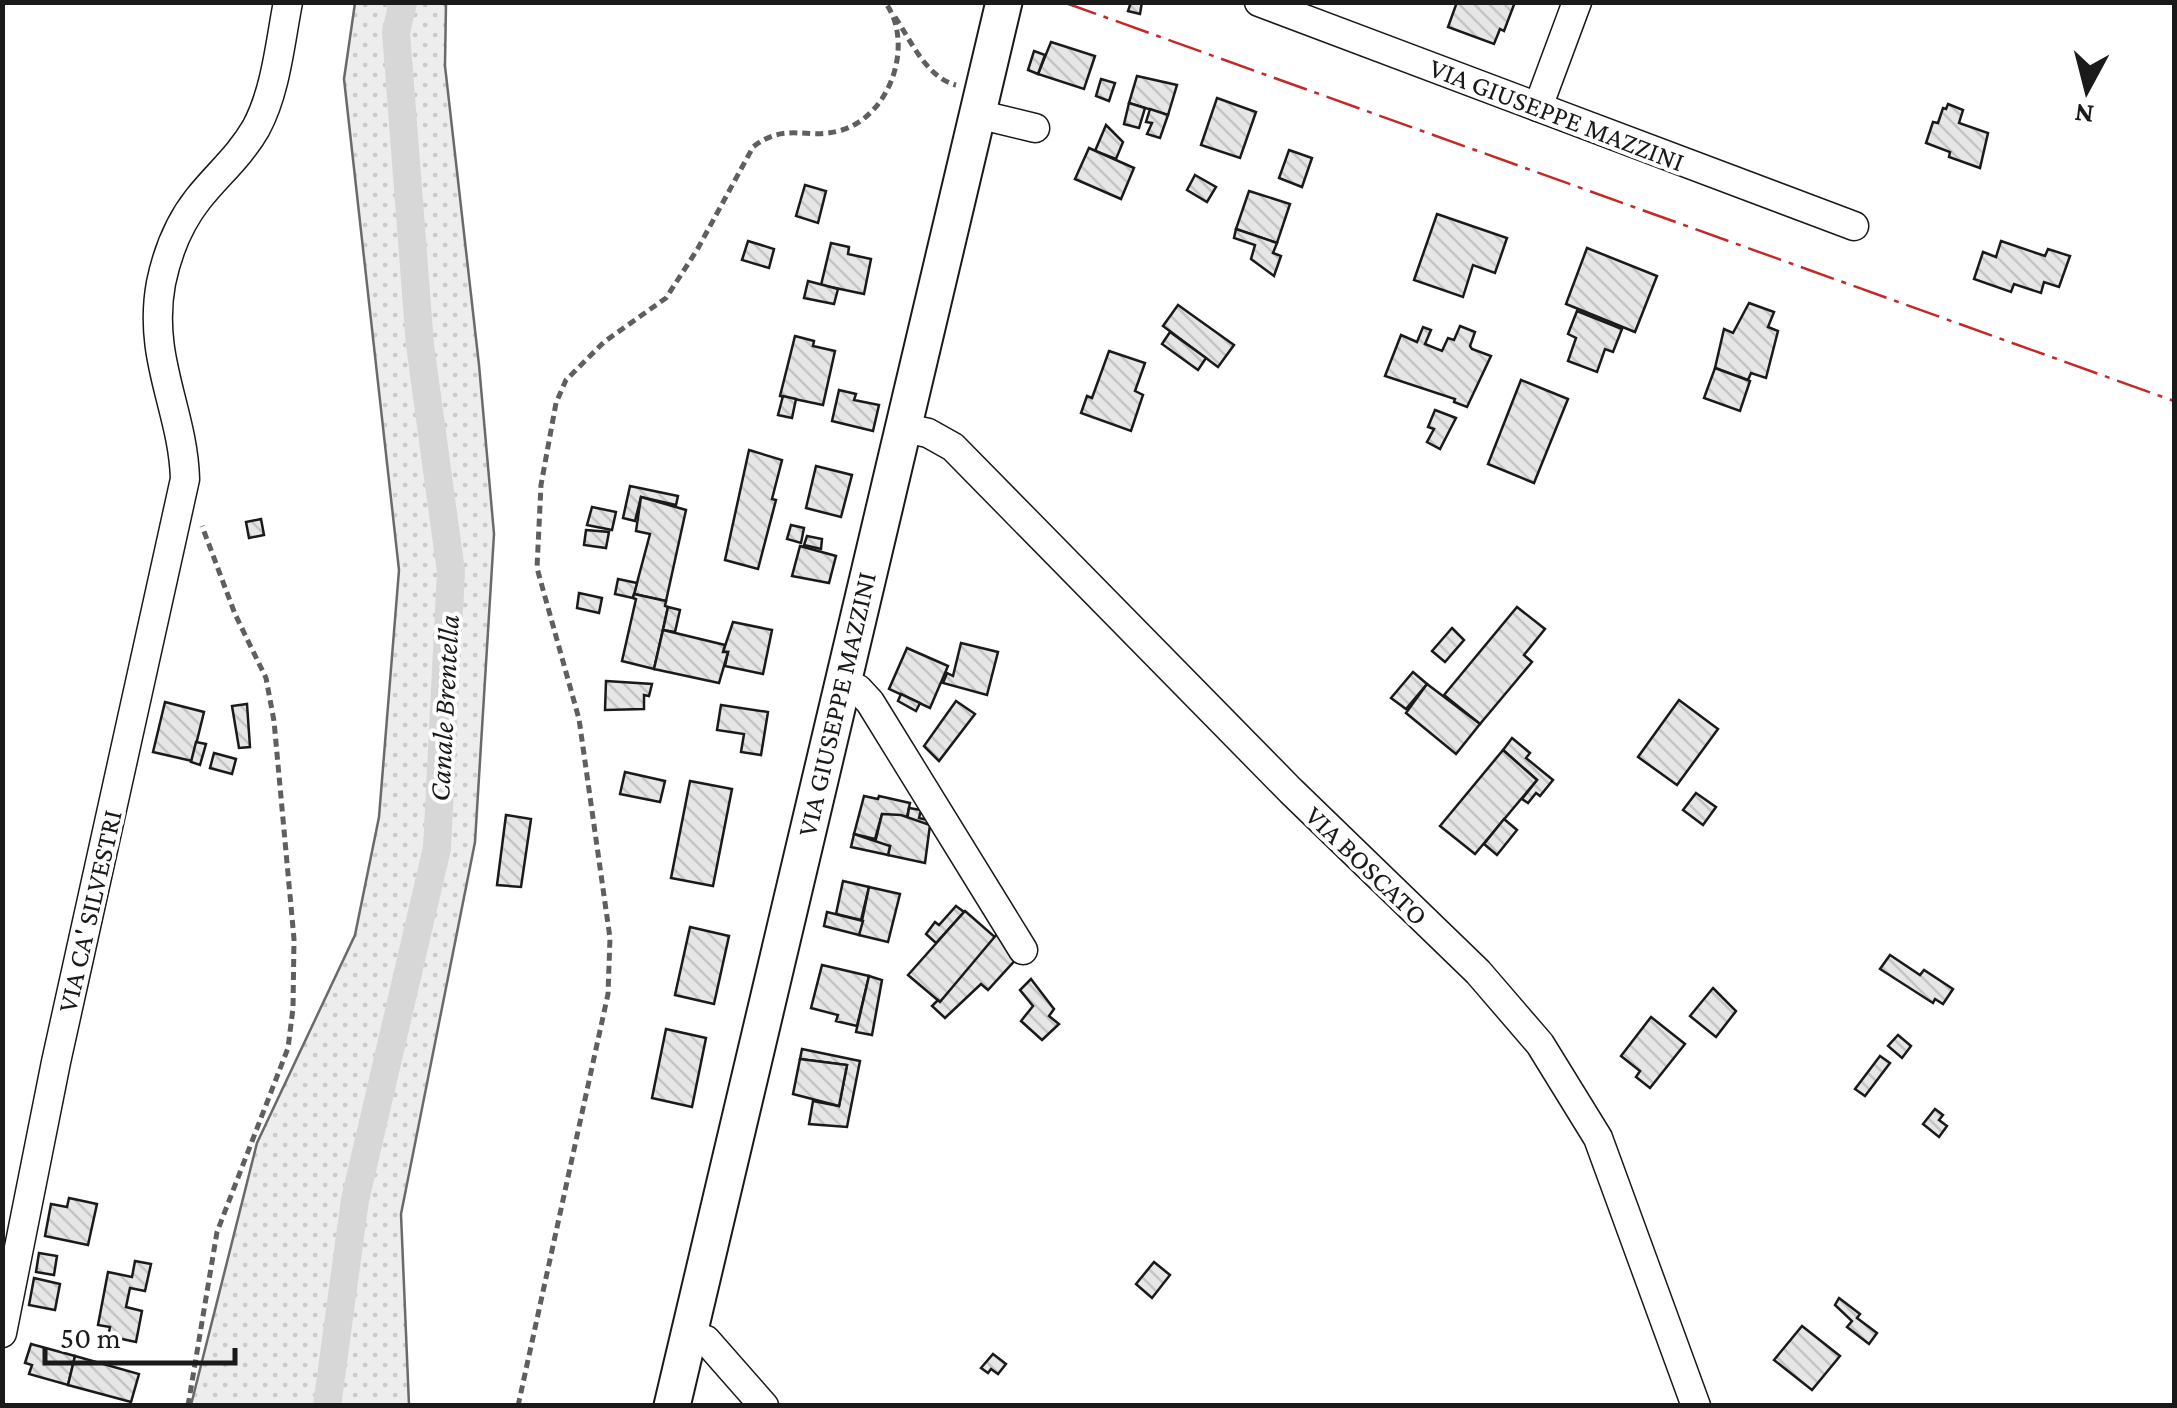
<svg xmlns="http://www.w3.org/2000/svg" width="2177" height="1408" font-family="'Crimson Pro',serif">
<defs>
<pattern id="grass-dots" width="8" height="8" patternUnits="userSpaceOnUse" patternTransform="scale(2.5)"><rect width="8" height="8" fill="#ededed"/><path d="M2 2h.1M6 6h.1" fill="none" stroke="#cbcbcb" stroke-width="1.8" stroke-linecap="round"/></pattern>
<pattern id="building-back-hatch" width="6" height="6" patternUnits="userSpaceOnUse" patternTransform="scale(2.5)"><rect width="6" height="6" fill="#e6e6e6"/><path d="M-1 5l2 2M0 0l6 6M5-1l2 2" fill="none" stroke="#c5c5c5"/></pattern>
</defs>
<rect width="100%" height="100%" fill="#fff"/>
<polygon fill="url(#grass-dots)" stroke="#6a6a6a" stroke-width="2.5" points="355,3 446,3 445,66 479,365 494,534 475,842 401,1214 409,1405 191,1405 257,1143 355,935 379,817 399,570 344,79"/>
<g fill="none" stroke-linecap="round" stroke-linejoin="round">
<polyline stroke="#d7d7d7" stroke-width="28" points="327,1406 355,1200 437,848 451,572 420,345 396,32 403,2"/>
</g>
<g fill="url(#building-back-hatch)" stroke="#1a1a1a" stroke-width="2.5">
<polygon points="1131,2 1142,2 1140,14 1128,11"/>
<polygon points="1457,2 1515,2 1504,31 1500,29 1494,44 1448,27"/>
<polygon points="1051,42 1095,56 1084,89 1038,74"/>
<polygon points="1034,51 1045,55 1038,74 1028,70"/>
<polygon points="1137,76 1177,85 1168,115 1129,103"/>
<polygon points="1101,79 1115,83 1109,101 1096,96"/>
<polygon points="1217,98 1256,112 1240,158 1201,145"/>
<polygon points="1129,103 1145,108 1139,128 1124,124"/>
<polygon points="1948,104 1963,110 1959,123 1988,133 1980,168 1949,157 1950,152 1926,143 1933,122 1938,123 1943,108 1946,109"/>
<polygon points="1150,109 1168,115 1160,138 1147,134 1152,123 1146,122"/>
<polygon points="1106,125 1123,142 1116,159 1095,151"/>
<polygon points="1089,148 1134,168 1121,199 1075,179"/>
<polygon points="1289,150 1312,158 1302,187 1279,178"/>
<polygon points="1195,175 1216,187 1207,202 1187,190"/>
<polygon points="805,185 826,191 818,223 796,216"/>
<polygon points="1249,191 1290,204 1277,243 1236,229"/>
<polygon points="1437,214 1507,238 1495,273 1473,265 1463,297 1414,280"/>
<polygon points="1236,229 1277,243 1273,253 1281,256 1274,276 1251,259 1255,245 1234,238"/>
<polygon points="748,241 774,249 769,268 742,260"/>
<polygon points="2001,241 2045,256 2048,249 2070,256 2059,287 2044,282 2041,293 2014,284 2011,292 1974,279 1983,252 1996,257"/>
<polygon points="831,243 849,247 848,254 871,259 864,294 821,285"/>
<polygon points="1587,248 1657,276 1635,332 1566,304"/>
<polygon points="808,281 838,289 834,304 804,298"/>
<polygon points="1749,303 1774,312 1768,327 1778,331 1766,378 1751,373 1748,380 1715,368 1724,329 1733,333"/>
<polygon points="1178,305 1234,345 1218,367 1163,326"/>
<polygon points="1577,311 1622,329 1613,352 1605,349 1597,372 1568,361 1576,338 1568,334"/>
<polygon points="1460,326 1475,332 1470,346 1472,349 1491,356 1467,407 1454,402 1455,399 1385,376 1401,335 1417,342 1423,327 1431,330 1425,344 1442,351 1448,338 1454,340"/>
<polygon points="1170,332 1206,358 1198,370 1162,344"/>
<polygon points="795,336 814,341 813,346 835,351 823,405 780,396"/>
<polygon points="1109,351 1145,363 1135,391 1143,395 1131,431 1081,413 1087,396 1092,398"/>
<polygon points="1715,368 1750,381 1740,411 1704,398"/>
<polygon points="1521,380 1568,399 1534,483 1488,464"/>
<polygon points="839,390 856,394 854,400 879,405 873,431 832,421"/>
<polygon points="783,396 796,399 792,418 778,415"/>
<polygon points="1435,410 1456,418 1440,449 1427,442 1434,429 1428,427"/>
<polygon points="749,450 782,460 772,499 776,500 758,569 725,560"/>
<polygon points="816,466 852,475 841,517 806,508"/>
<polygon points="630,486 678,496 676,505 641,497 635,521 623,518"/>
<polygon points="641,497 686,510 666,601 634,594 650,534 636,531"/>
<polygon points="592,507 616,512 612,530 587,525"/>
<polygon points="261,519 264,535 249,538 246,522"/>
<polygon points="791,525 804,528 801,543 787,539"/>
<polygon points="586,530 609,532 606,548 584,545"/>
<polygon points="807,536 822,539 821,549 804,545"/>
<polygon points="800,546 836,556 829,583 792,576"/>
<polygon points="618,579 637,583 633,598 615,594"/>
<polygon points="579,593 602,598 599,613 577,608"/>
<polygon points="634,594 666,601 665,606 668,607 654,669 622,661 636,599 633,598"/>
<polygon points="668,607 680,610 675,632 663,630"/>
<polygon points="1517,607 1545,629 1524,655 1532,662 1480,724 1444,695"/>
<polygon points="733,622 772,630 763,674 725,666 728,652 723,652"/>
<polygon points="1452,628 1464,640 1445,662 1432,651"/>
<polygon points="663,630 725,645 723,652 728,652 719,683 654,669"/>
<polygon points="961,643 998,652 987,695 943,683 947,673 953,676"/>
<polygon points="907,648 948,666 930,708 889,689"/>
<polygon points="1413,672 1427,684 1406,709 1391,698"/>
<polygon points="606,681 652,684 649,696 644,695 644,709 605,710"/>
<polygon points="1427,684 1480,724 1456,754 1406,713"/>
<polygon points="901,694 920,703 916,711 898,701"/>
<polygon points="1679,700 1718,729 1677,785 1638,757"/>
<polygon points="956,701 975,714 939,761 924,746"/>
<polygon points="165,702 204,712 192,761 153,752"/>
<polygon points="247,704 250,747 239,748 232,706"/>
<polygon points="721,705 768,712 761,755 741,752 744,734 717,730"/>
<polygon points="1512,738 1530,753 1526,758 1553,780 1540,796 1536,793 1528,803 1522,799 1537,780 1503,750"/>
<polygon points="196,742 206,744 200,765 191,762"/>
<polygon points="1503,750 1537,780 1475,854 1440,826"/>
<polygon points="214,753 236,759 232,774 210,768"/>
<polygon points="625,772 665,781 660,802 620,794"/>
<polygon points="690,781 732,789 713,886 671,878"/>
<polygon points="1696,793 1716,807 1703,825 1683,810"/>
<polygon points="864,796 878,799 879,796 910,803 907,817 882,814 875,839 854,834"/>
<polygon points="909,808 921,810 919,818 932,821 930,825 907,820"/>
<polygon points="882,814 901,815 930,825 925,863 888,855 890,846 875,843"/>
<polygon points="506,815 531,819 521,887 497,885"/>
<polygon points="1504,819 1517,830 1497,855 1484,844"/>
<polygon points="854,834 890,846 888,855 851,847"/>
<polygon points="843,881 869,887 861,920 836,914"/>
<polygon points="869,887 900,894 888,942 859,935"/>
<polygon points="956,906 964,912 936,943 926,934 935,922 939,925"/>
<polygon points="965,911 996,938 940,1002 908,975"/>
<polygon points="827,912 863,921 859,935 824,926"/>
<polygon points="690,927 729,936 714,1004 675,995"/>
<polygon points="997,934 1020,955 988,990 981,984 945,1018 932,1006 938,1000 940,1002"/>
<polygon points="1890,955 1920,975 1924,970 1953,989 1943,1004 1935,999 1933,1003 1880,969"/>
<polygon points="822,965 869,976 857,1026 836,1021 838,1015 811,1008"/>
<polygon points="869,976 882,980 872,1035 856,1032"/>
<polygon points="1031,979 1054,1009 1049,1016 1059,1024 1042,1040 1021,1021 1033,1006 1020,990"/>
<polygon points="1713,988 1736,1011 1716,1037 1690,1016"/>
<polygon points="1651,1017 1685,1044 1650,1088 1636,1077 1640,1071 1621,1056"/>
<polygon points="666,1029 706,1038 692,1107 652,1098"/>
<polygon points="1898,1035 1911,1046 1902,1058 1888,1046"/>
<polygon points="802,1049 860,1061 847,1127 809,1124 813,1101 839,1106 847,1065 800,1059"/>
<polygon points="1880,1056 1890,1063 1865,1096 1855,1089"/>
<polygon points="800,1059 847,1065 839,1106 793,1094"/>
<polygon points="1935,1109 1943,1115 1939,1120 1947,1126 1939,1137 1923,1124"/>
<polygon points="69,1198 97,1204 88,1245 45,1236 51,1204 67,1207"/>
<polygon points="39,1253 57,1256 54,1275 36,1272"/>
<polygon points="135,1261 151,1264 145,1291 130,1288 126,1307 142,1311 136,1342 108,1336 110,1327 98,1325 108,1272 132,1277"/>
<polygon points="1154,1262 1170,1275 1152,1298 1136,1284"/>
<polygon points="34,1278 60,1284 55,1310 29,1305"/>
<polygon points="1839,1298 1860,1314 1857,1318 1877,1333 1869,1344 1847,1327 1852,1321 1835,1305"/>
<polygon points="1802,1326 1840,1356 1812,1390 1774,1360"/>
<polygon points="31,1344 75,1356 68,1385 29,1374 32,1365 25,1363"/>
<polygon points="993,1354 1006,1364 998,1374 991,1369 988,1373 981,1368"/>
<polygon points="75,1356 139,1374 131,1402 68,1385"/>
</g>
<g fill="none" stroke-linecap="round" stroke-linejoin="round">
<defs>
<g id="minor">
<polyline points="1259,2 1854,226"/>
<polyline points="1538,107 1577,2"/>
<polyline points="977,114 1035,128"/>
<polyline points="901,427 928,433 953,447 1291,791 1478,972 1540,1044 1598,1138 1696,1406"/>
<polyline points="841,684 858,689 870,702 1023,950"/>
<path d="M 2,1333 L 56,1062 L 185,479 C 183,410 147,358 161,283 C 167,254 179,223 198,199 C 217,175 240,156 256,128 C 276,91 280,43 288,2"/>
<polyline points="688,1335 706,1340 764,1406"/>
</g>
<polyline id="major" points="672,1406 1004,2"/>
</defs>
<use href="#minor" stroke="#1a1a1a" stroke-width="31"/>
<use href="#major" stroke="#1a1a1a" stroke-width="39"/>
<g stroke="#5f5f5f" stroke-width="5" stroke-dasharray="8 5" stroke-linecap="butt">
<path d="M 895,17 C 911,41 927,78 956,85"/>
<polyline points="188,1406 217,1232 288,1048 293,1008 294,939 274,721 266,678 235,614 202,526"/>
<path d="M 518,1406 L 608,994 L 610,938 L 579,719 L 537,568 L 541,485 L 556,403 L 566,380 L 604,342 L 666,298 L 697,250 L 753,147 C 786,121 808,141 842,130 C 891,115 915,43 885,2"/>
</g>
<use href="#minor" stroke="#fff" stroke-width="28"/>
<use href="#major" stroke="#fff" stroke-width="35"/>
<polyline stroke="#c62828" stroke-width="2.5" stroke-dasharray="35 8 5 8" stroke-linecap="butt" points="1063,2 2174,401"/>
</g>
<g text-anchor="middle" stroke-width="8" stroke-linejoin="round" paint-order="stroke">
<g font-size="28" fill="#1a1a1a" stroke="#fff">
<text transform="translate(1557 114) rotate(21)" y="10">VIA GIUSEPPE MAZZINI</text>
<text transform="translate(836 704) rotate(-77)" y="10">VIA GIUSEPPE MAZZINI</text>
<text transform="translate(1367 865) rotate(44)" y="10">VIA BOSCATO</text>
<text transform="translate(89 911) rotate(-77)" y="10">VIA CA' SILVESTRI</text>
</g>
<g font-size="30" font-style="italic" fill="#1a1a1a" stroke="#fff">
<text transform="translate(444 708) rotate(-87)" y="10">Canale Brentella</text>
</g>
</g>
<rect width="2177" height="1408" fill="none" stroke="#1a1a1a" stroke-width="10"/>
<g transform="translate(2087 90) rotate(187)" stroke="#ffffff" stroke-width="8" paint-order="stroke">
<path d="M0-8L18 38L0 25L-18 38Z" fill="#1a1a1a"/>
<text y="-15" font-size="28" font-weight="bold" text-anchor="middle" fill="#1a1a1a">N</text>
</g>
<path d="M45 1348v15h190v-15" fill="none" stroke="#1a1a1a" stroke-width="5"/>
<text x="60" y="1348" font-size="30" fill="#1a1a1a" stroke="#ffffff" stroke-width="8" paint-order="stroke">50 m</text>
</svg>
